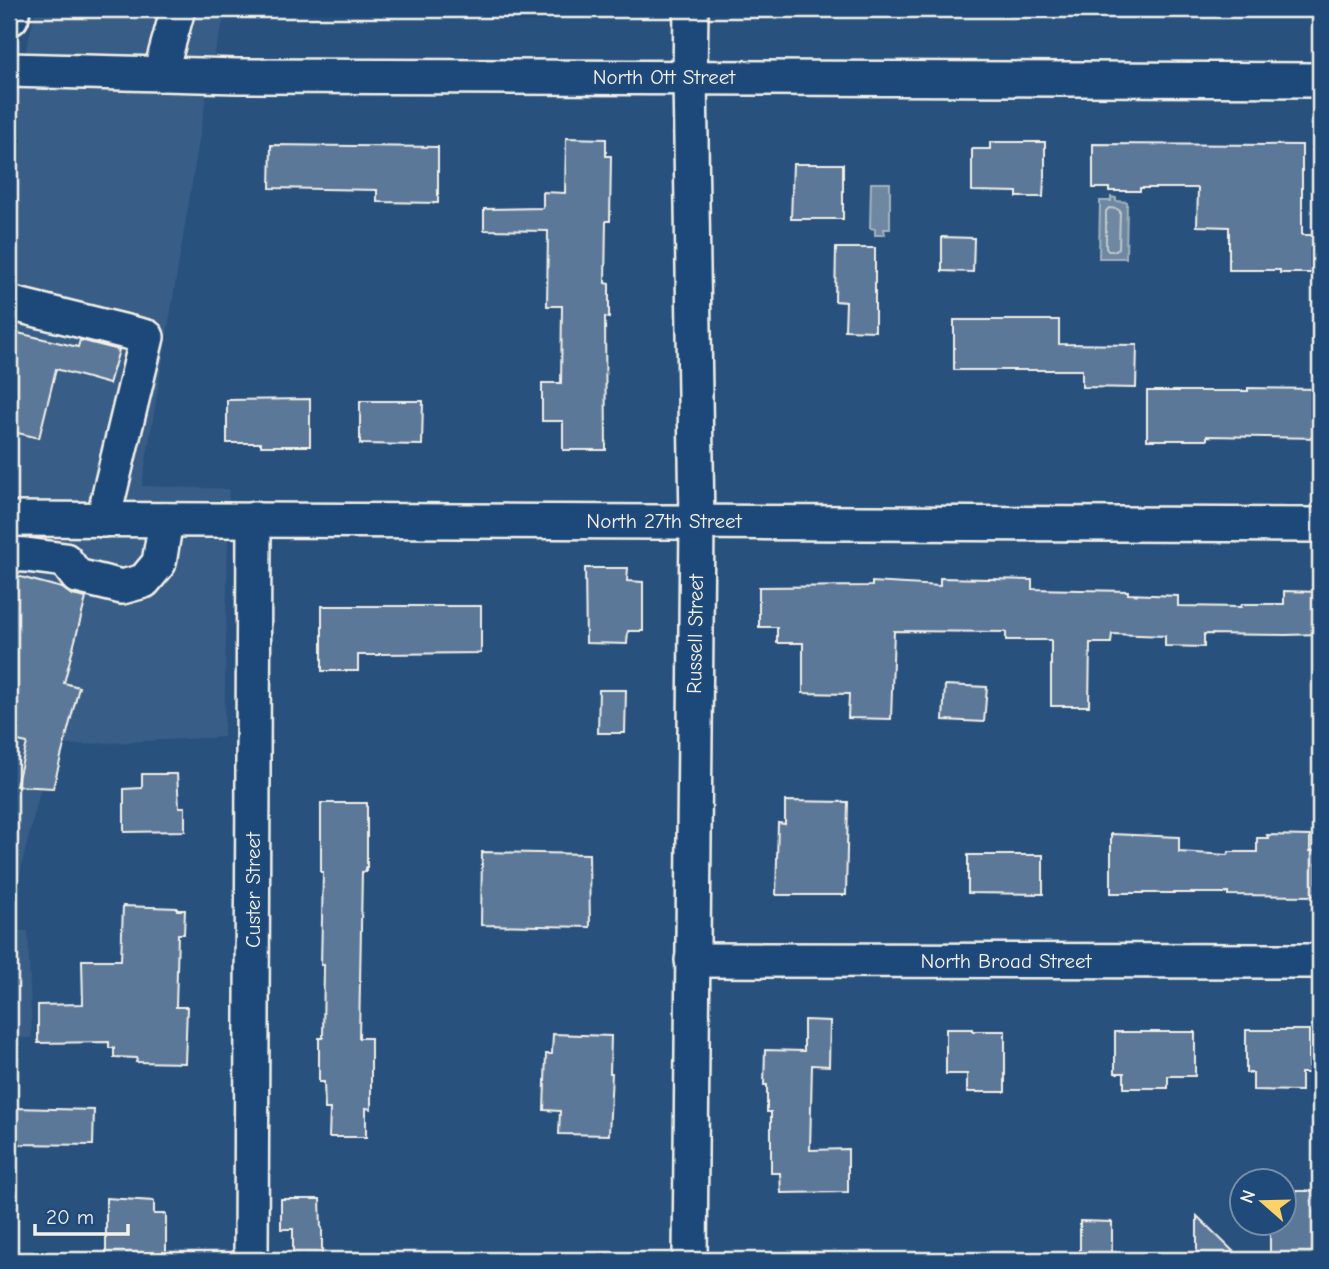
<svg xmlns="http://www.w3.org/2000/svg" width="1329" height="1269" font-family="'Comic Neue',sans-serif">
<rect width="100%" height="100%" fill="#28517e"/>
<filter id="ink" filterUnits="userSpaceOnUse"><feTurbulence type="fractalNoise" baseFrequency=".0143" numOctaves="2"/><feDisplacementMap in="SourceGraphic" scale="14" xChannelSelector="R" yChannelSelector="G"/><feConvolveMatrix kernelMatrix="1 2 1 2 8 2 1 2 1" color-interpolation-filters="sRGB"/></filter>
<g filter="url(#ink)">
<g fill="#375d86">
<polygon points="36,9 227,9 212,62 142,486 229,489 224,737 51,746 9,918 9,117"/>
<polygon points="9,930 28,931 32,1038 9,1039"/>
</g>
<g fill="#6e88a2" stroke="#a4b2be" stroke-width="2">
<polygon points="871,183 890,183 890,229 884,229 885,235 875,235 875,229 870,228"/>
<polygon points="1111,197 1116,198 1116,201 1127,202 1126,258 1099,258 1100,201 1111,201"/>
</g>
<g fill="none" stroke-linecap="round" stroke-linejoin="round">
<polygon stroke="#bec7cc" stroke-width="2" points="1109,208 1117,209 1120,211 1119,248 1116,251 1108,251 1106,248 1106,211"/>
</g>
<g fill="#5b7899" stroke="#f4f1e8" stroke-width="2">
<polygon points="566,138 606,139 606,156 611,156 610,221 606,221 605,283 609,284 609,318 605,317 606,450 563,450 563,421 542,421 542,383 561,383 562,306 547,306 548,231 484,230 484,209 543,208 543,192 565,193"/>
<polygon points="990,142 1045,142 1045,177 1044,178 1043,197 1017,197 1017,192 972,191 972,149 990,149"/>
<polygon points="1093,144 1302,145 1302,235 1320,235 1320,273 1280,273 1280,270 1229,270 1229,227 1197,226 1198,188 1140,188 1140,191 1109,191 1109,188 1093,188"/>
<polygon points="271,145 438,147 438,203 377,202 377,190 270,188"/>
<polygon points="793,164 843,164 843,219 791,219"/>
<polygon points="942,237 974,238 973,272 942,271"/>
<polygon points="836,248 875,248 875,331 845,330 846,302 835,301"/>
<polygon points="954,320 1059,320 1059,344 1137,345 1136,388 1082,387 1082,370 954,370"/>
<polygon points="18,333 78,347 80,340 119,350 109,384 56,369 39,438 9,431 9,372"/>
<polygon points="1248,388 1320,389 1320,438 1207,436 1207,440 1147,440 1147,391 1248,391"/>
<polygon points="310,399 310,446 261,446 261,443 227,443 227,400"/>
<polygon points="360,401 423,401 422,445 360,444"/>
<polygon points="585,568 628,568 627,581 643,582 643,631 628,631 627,644 586,643"/>
<polygon points="9,574 62,588 72,595 86,598 64,683 79,687 53,788 16,786 27,743 9,739"/>
<polygon points="940,578 1032,580 1032,589 1128,591 1128,594 1178,596 1178,606 1241,607 1242,604 1284,604 1284,591 1320,592 1320,634 1286,635 1204,634 1204,647 1165,646 1165,636 1112,634 1111,643 1090,643 1089,706 1051,706 1051,640 1006,640 1006,632 894,631 891,719 848,718 849,694 803,693 803,643 777,643 777,627 759,627 759,587 872,586 872,582 940,586"/>
<polygon points="322,606 481,606 481,653 379,654 379,655 358,655 358,671 322,671"/>
<polygon points="945,685 987,687 984,722 943,720"/>
<polygon points="599,690 626,690 625,733 598,733"/>
<polygon points="142,774 177,774 179,807 185,807 185,831 124,832 124,789 142,788"/>
<polygon points="785,801 848,802 846,895 776,895 778,823 785,824"/>
<polygon points="321,803 367,803 367,868 366,868 366,872 362,872 359,1038 371,1038 371,1109 366,1108 366,1137 329,1137 330,1109 325,1109 324,1082 319,1082 319,1038 323,1038 324,965 321,965 323,872 321,872"/>
<polygon points="1111,834 1179,837 1179,852 1228,855 1229,852 1257,852 1257,838 1268,838 1267,835 1310,836 1310,851 1316,851 1316,896 1228,895 1228,893 1111,893"/>
<polygon points="482,852 589,854 590,927 481,925"/>
<polygon points="968,855 1043,855 1043,894 968,893"/>
<polygon points="123,906 177,908 177,910 185,910 184,934 178,934 176,1007 187,1007 185,1063 136,1062 137,1058 114,1057 114,1048 109,1048 109,1042 38,1043 38,1005 83,1004 82,960 121,960"/>
<polygon points="804,1020 830,1021 829,1066 812,1065 810,1150 848,1149 848,1192 781,1193 780,1173 771,1173 771,1112 767,1112 767,1085 764,1085 765,1050 804,1051"/>
<polygon points="946,1029 973,1029 973,1031 1005,1031 1005,1092 967,1092 967,1074 946,1074"/>
<polygon points="1246,1030 1309,1030 1309,1073 1301,1073 1301,1091 1253,1090 1253,1073 1246,1073"/>
<polygon points="1115,1032 1195,1032 1195,1076 1168,1076 1168,1088 1124,1088 1124,1073 1115,1073"/>
<polygon points="553,1034 611,1036 610,1073 612,1073 609,1135 559,1134 560,1111 544,1110 546,1054 552,1054"/>
<polygon points="14,1108 94,1110 93,1145 14,1144"/>
<polygon points="1284,1191 1320,1191 1320,1260 1270,1260 1270,1223 1284,1223"/>
<polygon points="106,1198 154,1201 154,1214 166,1214 166,1260 106,1260"/>
<polygon points="281,1199 320,1199 321,1228 322,1228 322,1260 293,1260 293,1229 281,1229"/>
<polygon points="1197,1216 1242,1260 1197,1260"/>
<polygon points="1080,1221 1112,1222 1112,1260 1080,1260"/>
</g>
<g fill="none" stroke-linecap="round" stroke-linejoin="round">
<defs>
<g id="minor">
<polyline points="9,70 238,76 1320,80"/>
<polyline points="160,74 178,9"/>
<polyline points="9,303 147,337 103,520"/>
<polyline points="9,519 1320,525"/>
<polyline points="9,554 26,555 65,560 77,576 122,587 144,581 159,563 166,520"/>
<polyline points="692,960 1320,961"/>
<polyline points="251,1260 254,519"/>
<polyline points="690,1260 697,522 690,77 691,9"/>
</g>
<polyline id="major" points="9,16 10,9"/>
</defs>
<use href="#minor" stroke="#f4f1e8" stroke-width="38"/>
<use href="#major" stroke="#f4f1e8" stroke-width="44"/>
<use href="#minor" stroke="#1f4a7a" stroke-width="33"/>
<use href="#major" stroke="#1f4a7a" stroke-width="38"/>
</g>
</g>
<g text-anchor="middle" stroke-width="5" stroke-linejoin="round" paint-order="stroke">
<g font-size="21" fill="#f4f1e8" stroke="#1f4a7a">
<text x="664" y="84">North Ott Street</text>
<text x="664" y="528">North 27th Street</text>
<text transform="translate(695 634) rotate(-89)" y="7">Russell Street</text>
<text transform="translate(253 890) rotate(-90)" y="7">Custer Street</text>
<text x="1006" y="968">North Broad Street</text>
</g>
</g>
<rect width="1329" height="1269" fill="none" stroke="#1f4a7a" stroke-width="35"/>
<rect x="18" y="18" width="1294" height="1234" fill="none" stroke="#f4f1e8" stroke-width="2.5" filter="url(#ink)"/>
<g transform="translate(1263 1202) rotate(290)"><circle r="33" fill="#1f4a7a" stroke="#748da6" stroke-width="2"/>
<path d="M0-5L12 26L0 18L-12 26Z" fill="#ffd166"/>
<text y="-10" font-size="19" font-weight="bold" text-anchor="middle" fill="#f4f1e8">N</text>
</g>
<path d="M35 1224v10h93v-10" fill="none" stroke="#f4f1e8" stroke-width="3.5"/>
<text x="46" y="1224" font-size="21" fill="#f4f1e8" stroke="#1f4a7a" stroke-width="5" paint-order="stroke">20 m</text>
</svg>
